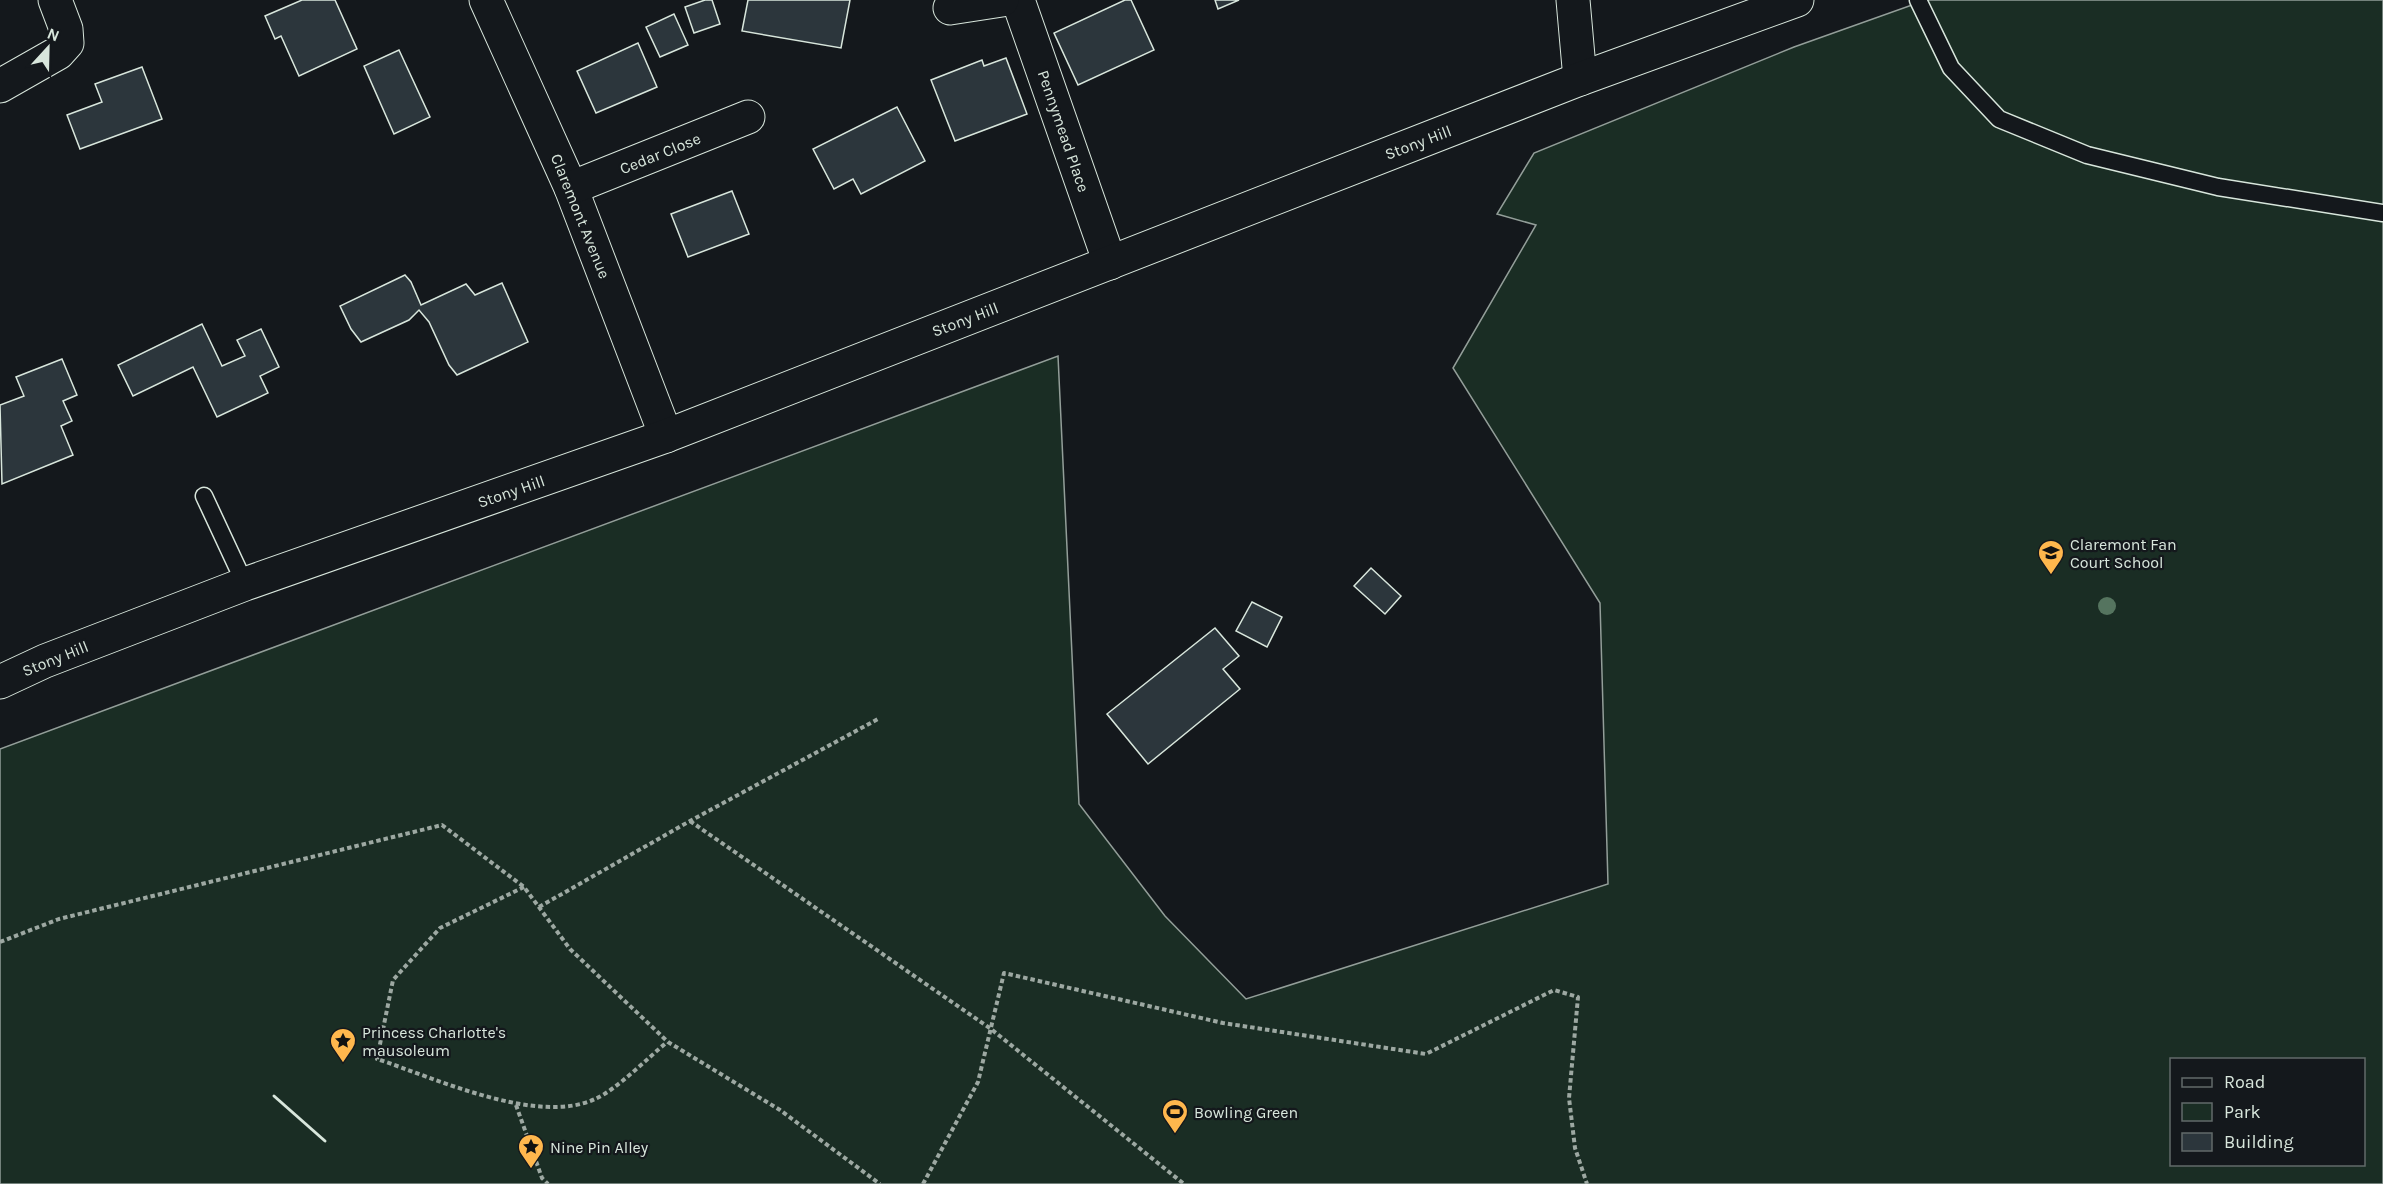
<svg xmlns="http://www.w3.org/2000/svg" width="2383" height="1184" font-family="Karla,sans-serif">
<rect width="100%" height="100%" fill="#14181c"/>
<path fill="#1a2d24" stroke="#939e99" stroke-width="1.5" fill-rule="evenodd" d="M 1926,0 L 2383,0 L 2383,1184 L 0,1184 L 0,749 L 1058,356 L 1079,804 L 1165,916 L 1246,999 L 1608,884 L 1600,603 L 1453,368 L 1536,225 L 1497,214 L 1534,153 L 1794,47 ZM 2172,1060 L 2364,1060 L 2364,1164 L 2172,1164 Z"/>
<g fill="#2c363c" stroke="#d8e6dc" stroke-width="1.5">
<polygon points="302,0 335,0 357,49 299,76 281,36 275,39 265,16"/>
<polygon points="705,0 712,0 720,24 694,33 685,7"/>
<polygon points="748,0 850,0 841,48 742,31"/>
<polygon points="1125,0 1131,0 1154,50 1078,85 1054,33"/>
<polygon points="1215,0 1239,0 1218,9"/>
<polygon points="674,14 688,45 660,57 646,27"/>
<polygon points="638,43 657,87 596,113 577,71"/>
<polygon points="399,50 430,117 394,134 364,66"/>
<polygon points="1006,58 1027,114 955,141 931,80 982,60 984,66"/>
<polygon points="142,67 162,119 80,149 67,115 102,102 95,84"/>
<polygon points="897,107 925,161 861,194 853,179 834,189 813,149"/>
<polygon points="732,191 749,234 688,257 671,214"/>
<polygon points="405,275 411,282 421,305 466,284 475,295 502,283 528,342 457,375 449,365 429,322 419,310 409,320 361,342 351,329 340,306"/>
<polygon points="202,324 222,366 245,356 237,340 261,329 279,367 260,376 268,393 217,417 193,367 133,396 118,365"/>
<polygon points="62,359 77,395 63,401 72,421 61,426 73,455 2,484 0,405 24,396 16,377"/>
<polygon points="1371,568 1401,596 1385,614 1354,586"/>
<polygon points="1252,602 1282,617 1267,647 1236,631"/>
<polygon points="1215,628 1239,656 1223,669 1240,689 1148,764 1107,714"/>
</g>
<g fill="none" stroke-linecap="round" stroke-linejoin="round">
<defs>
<g id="lane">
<polyline points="1918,0 1951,68 1999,119 2087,155 2218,187 2383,213"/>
<polyline points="204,496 245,584"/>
</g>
<g id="street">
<polyline points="486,0 571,188 666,436"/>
<polyline points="1018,0 1110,263"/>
<polyline points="1573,0 1580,79"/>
<polyline points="950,8 1002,0"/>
<polyline points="0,86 58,53 67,43 66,29 55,0"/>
<polyline points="571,188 748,117"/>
</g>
<polyline id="primary" points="0,682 45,661 245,584 666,436 1580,79 1797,0"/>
</defs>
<use href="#lane" stroke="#d8e6dc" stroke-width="19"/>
<use href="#street" stroke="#d8e6dc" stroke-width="35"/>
<use href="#primary" stroke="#d8e6dc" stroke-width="35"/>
<g stroke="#9da8a2" stroke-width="4" stroke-dasharray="4.5 3" stroke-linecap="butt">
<polyline points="690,821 991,1029 1184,1184"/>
<path d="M 524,887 L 440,928 L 393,980 L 377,1059 C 435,1078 537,1126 595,1099 C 616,1090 648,1058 667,1042"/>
<polyline points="539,907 690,821 878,719"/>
<polyline points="0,942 59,919 442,825 524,887 570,949 668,1042 780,1110 880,1184"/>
<polyline points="516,1105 542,1178 548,1184"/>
<polyline points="923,1184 978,1082 1004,973 1223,1023 1426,1054 1554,990 1578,997 1569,1098 1575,1148 1587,1184"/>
</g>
<use href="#lane" stroke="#14181c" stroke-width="16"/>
<use href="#street" stroke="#14181c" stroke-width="33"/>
<use href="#primary" stroke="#14181c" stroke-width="33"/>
<polyline stroke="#d8e6dc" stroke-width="3" points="274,1096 325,1141"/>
</g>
<circle fill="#55745f" cx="2107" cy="606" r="9"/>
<defs>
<symbol id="school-pin" viewBox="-11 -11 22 30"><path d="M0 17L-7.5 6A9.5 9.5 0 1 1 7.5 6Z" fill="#ffb74d" stroke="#14181c"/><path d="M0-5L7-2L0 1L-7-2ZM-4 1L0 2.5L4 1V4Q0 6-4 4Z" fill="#111"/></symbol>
<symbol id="sight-pin" viewBox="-11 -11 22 30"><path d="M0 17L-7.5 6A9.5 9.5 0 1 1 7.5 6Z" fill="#ffb74d" stroke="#14181c"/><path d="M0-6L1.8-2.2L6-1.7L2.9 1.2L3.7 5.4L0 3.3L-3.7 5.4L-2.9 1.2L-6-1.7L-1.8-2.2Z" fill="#111"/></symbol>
<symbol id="stadium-pin" viewBox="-11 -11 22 30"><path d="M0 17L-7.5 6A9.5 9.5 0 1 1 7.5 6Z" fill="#ffb74d" stroke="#14181c"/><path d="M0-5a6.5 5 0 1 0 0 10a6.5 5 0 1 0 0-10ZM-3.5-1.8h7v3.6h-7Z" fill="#111"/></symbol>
</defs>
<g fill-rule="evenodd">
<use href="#school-pin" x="2036" y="538" width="30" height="40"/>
<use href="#sight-pin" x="328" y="1026" width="30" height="40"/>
<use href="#stadium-pin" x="1160" y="1097" width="30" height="40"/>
<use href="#sight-pin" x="516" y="1132" width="30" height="40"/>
</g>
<g text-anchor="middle" stroke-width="4.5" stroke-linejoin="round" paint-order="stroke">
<g font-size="16" fill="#d8e6dc" stroke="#14181c">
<text transform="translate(1064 131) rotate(71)" y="6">Pennymead Place</text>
<text transform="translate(1418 142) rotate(-21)" y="6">Stony Hill</text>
<text transform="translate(660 153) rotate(-22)" y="6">Cedar Close</text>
<text transform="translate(581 216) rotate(68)" y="6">Claremont Avenue</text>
<text transform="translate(965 319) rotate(-21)" y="6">Stony Hill</text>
<text transform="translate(511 491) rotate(-19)" y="6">Stony Hill</text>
<text transform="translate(55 658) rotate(-22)" y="6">Stony Hill</text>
</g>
<g font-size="16" fill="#d8e6dc" stroke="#14181c" text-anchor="start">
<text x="2070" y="550">Claremont Fan<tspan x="2070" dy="18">Court School</tspan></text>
<text x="362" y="1038">Princess Charlotte's<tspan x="362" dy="18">mausoleum</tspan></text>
<text x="1194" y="1118">Bowling Green</text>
<text x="550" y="1153">Nine Pin Alley</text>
</g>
</g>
<rect x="2170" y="1058" width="195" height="108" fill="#14181c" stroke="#626a69" stroke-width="1.5"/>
<rect x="2182" y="1078" width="30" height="9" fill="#14181c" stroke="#626a69" stroke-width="1.5"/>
<text x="2224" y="1088" font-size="18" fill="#d8e6dc">Road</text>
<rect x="2182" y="1103" width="30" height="18" fill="#1a2d24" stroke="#626a69" stroke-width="1.5"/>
<text x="2224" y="1118" font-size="18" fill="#d8e6dc">Park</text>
<rect x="2182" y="1133" width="30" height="18" fill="#2c363c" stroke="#626a69" stroke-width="1.5"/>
<text x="2224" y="1148" font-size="18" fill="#d8e6dc">Building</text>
<g transform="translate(48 48) rotate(22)" stroke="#14181c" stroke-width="4.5" paint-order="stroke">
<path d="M0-4.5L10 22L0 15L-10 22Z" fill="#d8e6dc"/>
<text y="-9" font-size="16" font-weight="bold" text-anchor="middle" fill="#d8e6dc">N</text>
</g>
</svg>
